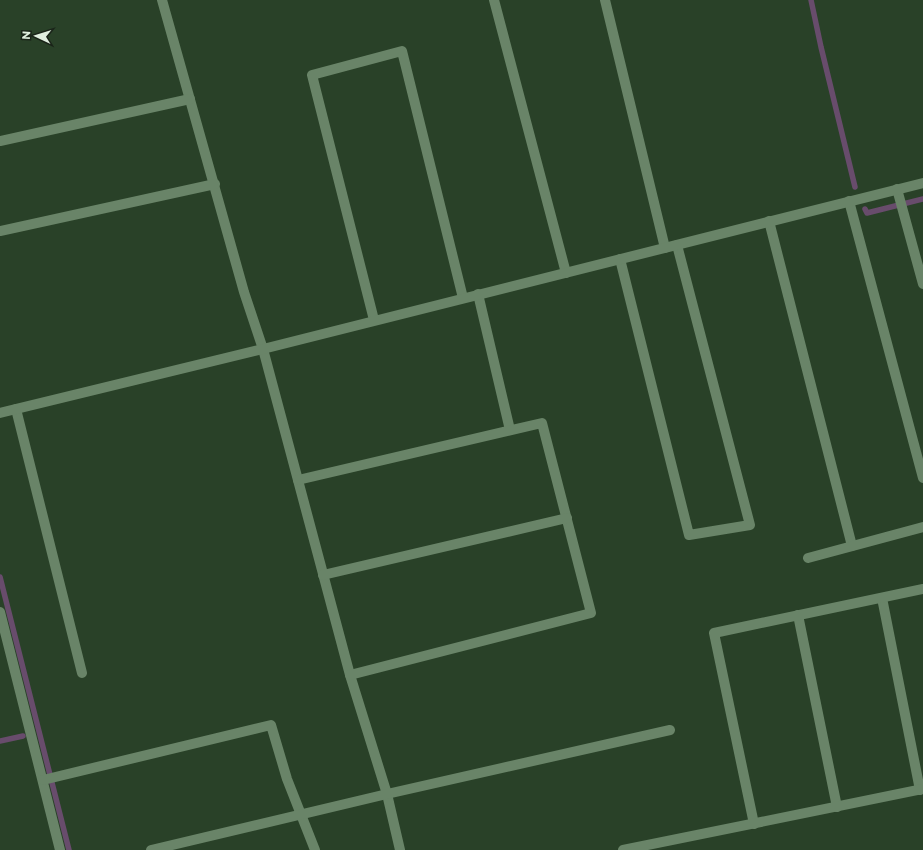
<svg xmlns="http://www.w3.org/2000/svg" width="923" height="850" font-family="Montserrat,sans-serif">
<rect width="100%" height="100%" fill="#294128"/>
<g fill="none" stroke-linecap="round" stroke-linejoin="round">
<g stroke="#684c6c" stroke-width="5.5">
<polyline points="811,0 821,47 855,187"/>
<polyline points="865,209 867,213 923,199"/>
<polyline points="0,577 69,850"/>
<polyline points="0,741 23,736"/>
</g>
<g stroke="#698468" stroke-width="10">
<polyline points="162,0 244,292 263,349 350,675 387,794 400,850"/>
<polyline points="494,0 566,273"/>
<polyline points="605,0 665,248"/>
<polyline points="0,141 190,99"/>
<polyline points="897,189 923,284"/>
<polyline points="849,201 923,478"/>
<polyline points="769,221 852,546"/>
<polyline points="0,231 215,184"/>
<polyline points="620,259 689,535 750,525 677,245"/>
<polyline points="478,294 510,430"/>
<polyline points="374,320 312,75 402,51 463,298"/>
<polyline points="16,409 82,673"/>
<polyline points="0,413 263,349 923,183"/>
<polyline points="298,480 542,423 591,613 350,675"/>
<polyline points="808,558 923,527"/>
<polyline points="323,575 567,518"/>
<polyline points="882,598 920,790"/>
<polyline points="0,612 60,850"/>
<polyline points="798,615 837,807"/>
<polyline points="43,780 271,725 287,779 315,850"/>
<polyline points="754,824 714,633 923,589"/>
<polyline points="151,850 387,794 670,730"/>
<polyline points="623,850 923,789"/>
</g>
</g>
<g transform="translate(36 36) rotate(274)" stroke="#1a2419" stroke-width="3" paint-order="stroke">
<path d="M0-3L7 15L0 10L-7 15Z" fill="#e0eedf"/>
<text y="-6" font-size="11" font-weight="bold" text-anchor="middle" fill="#e0eedf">N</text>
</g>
</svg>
